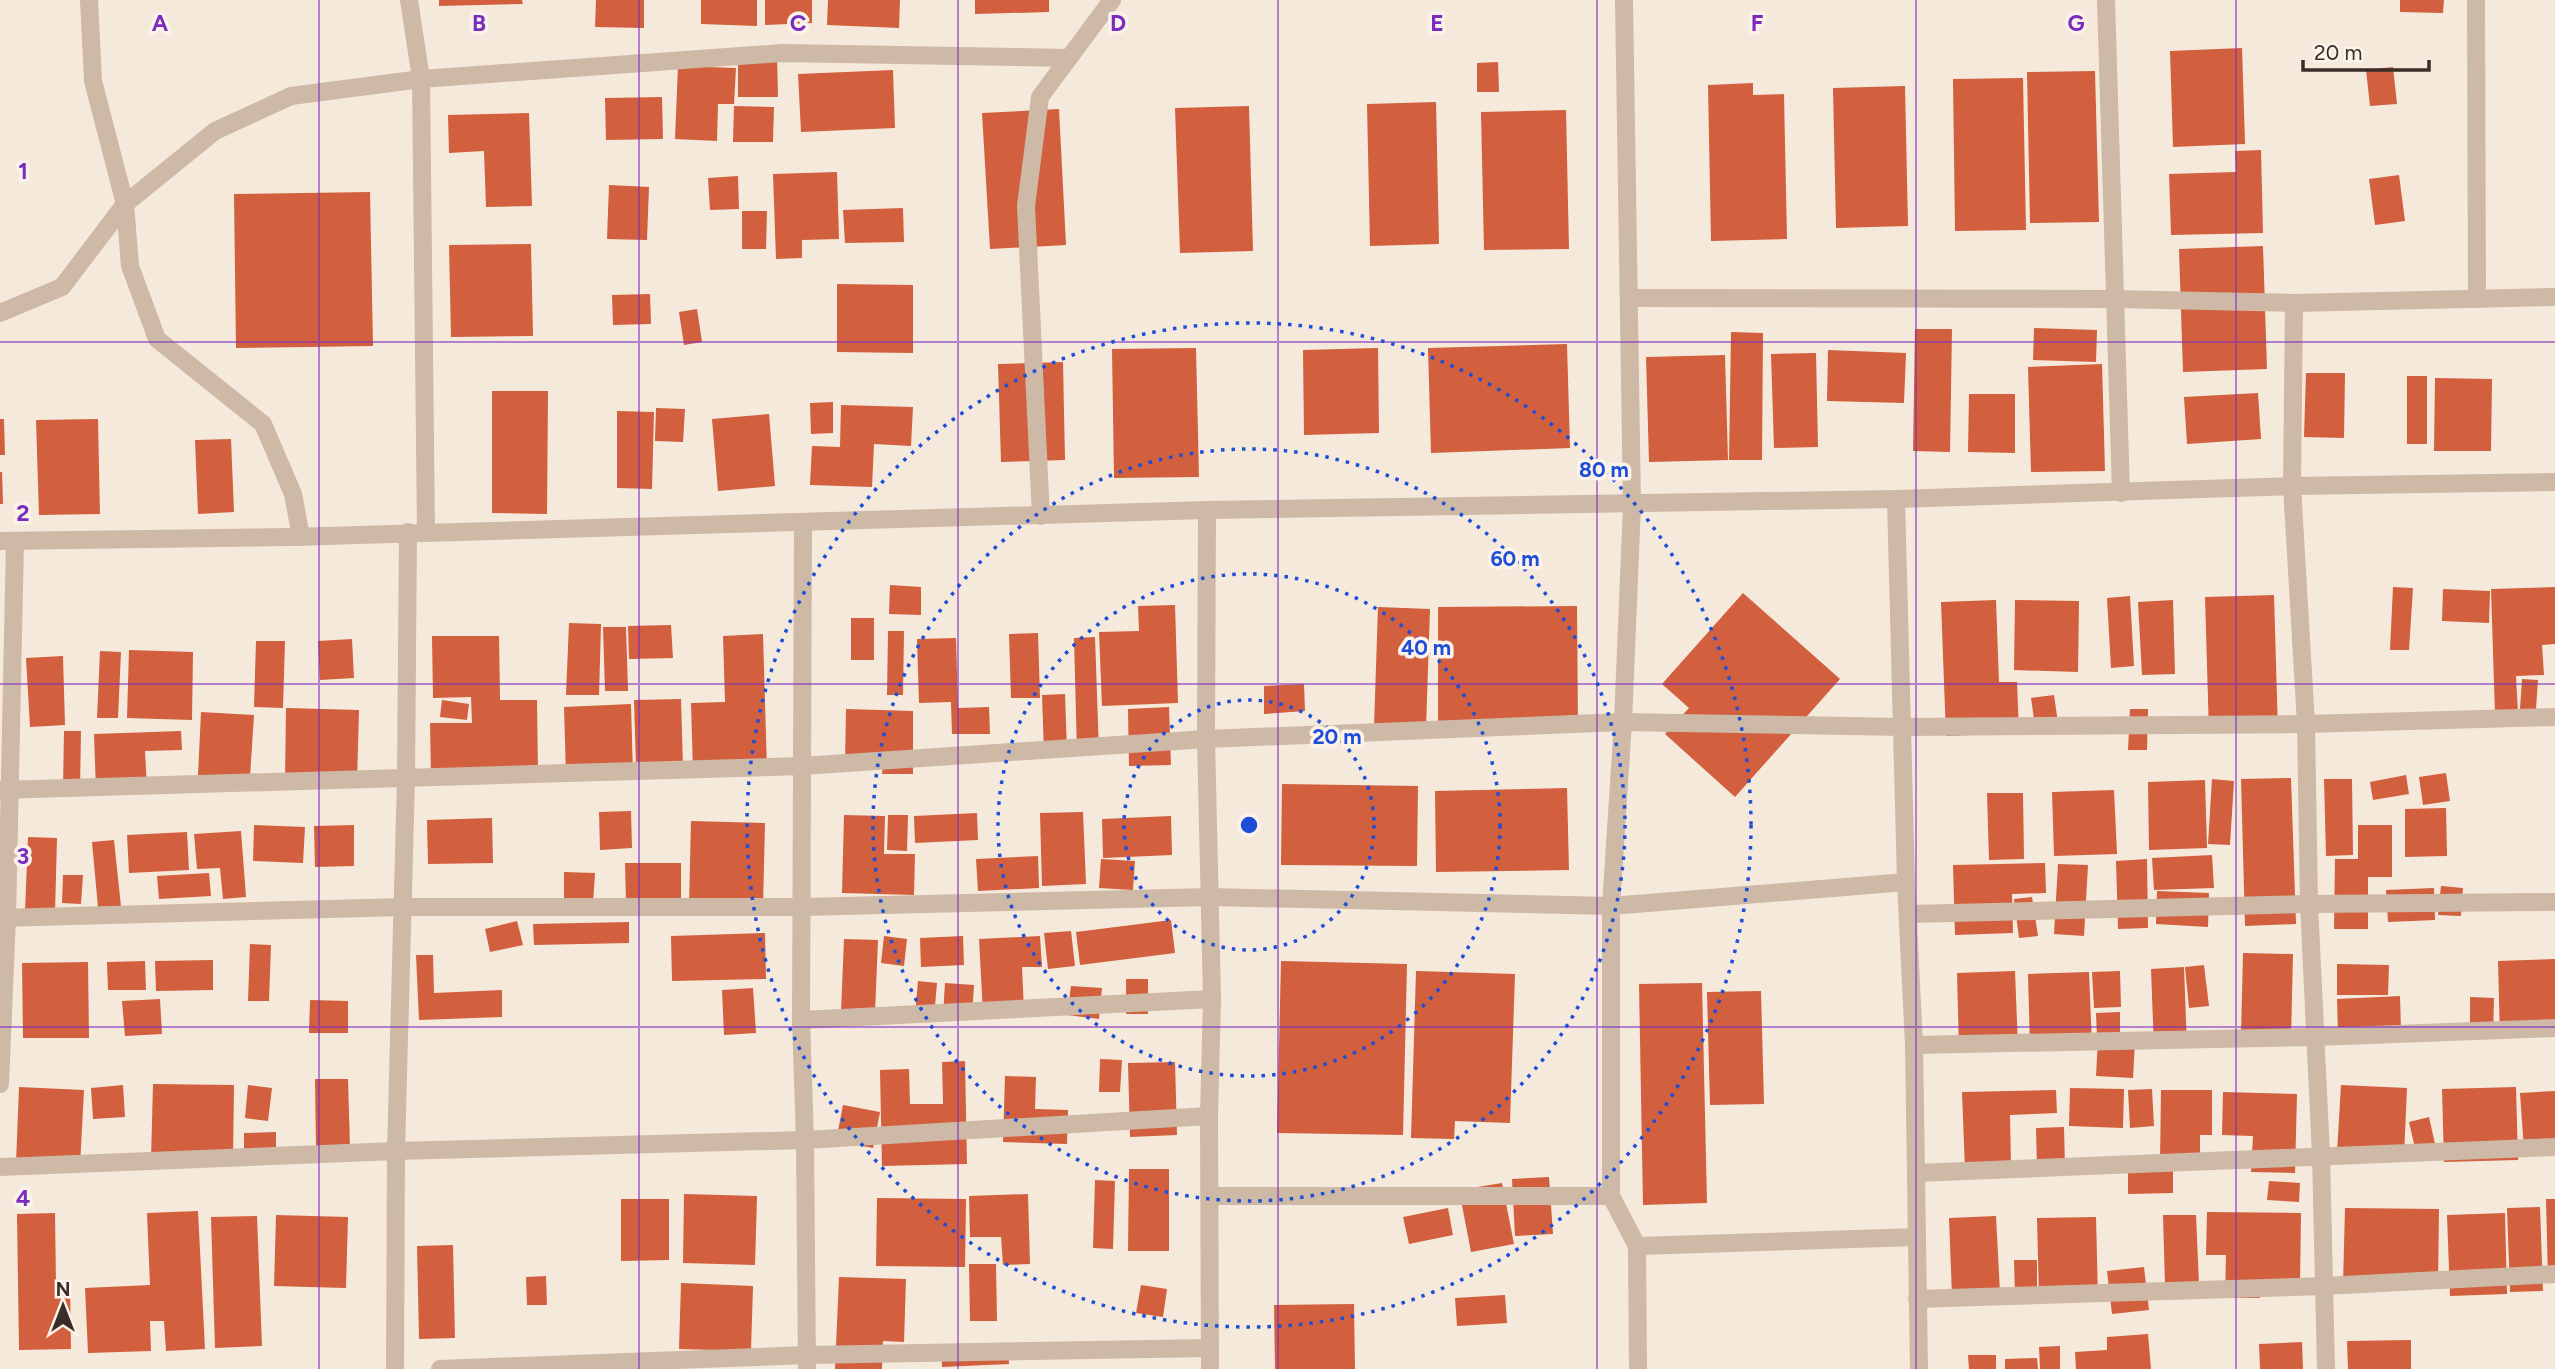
<svg xmlns="http://www.w3.org/2000/svg" width="2555" height="1369" font-family="Figtree,sans-serif">
<rect width="100%" height="100%" fill="#f5e9dc"/>
<g fill="#d25f3d">
<polygon points="439,0 522,0 523,4 439,6"/>
<polygon points="596,0 644,0 644,28 595,27"/>
<polygon points="701,0 757,0 757,26 701,24"/>
<polygon points="765,0 812,0 812,23 765,25"/>
<polygon points="828,0 900,0 899,28 827,25"/>
<polygon points="975,0 1049,0 1049,12 975,14"/>
<polygon points="2400,0 2444,0 2443,13 2400,12"/>
<polygon points="2242,48 2245,144 2173,147 2170,51"/>
<polygon points="777,54 778,97 738,97 738,55"/>
<polygon points="1498,62 1499,92 1477,92 1477,63"/>
<polygon points="678,66 736,68 734,104 718,104 717,141 675,139"/>
<polygon points="2393,67 2397,104 2370,106 2366,70"/>
<polygon points="893,70 895,128 801,132 798,74"/>
<polygon points="2095,71 2099,222 2030,223 2027,72"/>
<polygon points="2023,78 2026,230 1955,231 1953,79"/>
<polygon points="1753,83 1753,95 1784,94 1787,239 1711,241 1708,85"/>
<polygon points="1905,86 1908,226 1836,228 1833,88"/>
<polygon points="662,97 663,139 606,140 605,98"/>
<polygon points="1436,102 1439,244 1370,246 1367,104"/>
<polygon points="734,106 774,107 773,142 733,142"/>
<polygon points="1249,106 1253,251 1180,253 1175,108"/>
<polygon points="1059,109 1066,245 990,249 982,113"/>
<polygon points="1566,110 1569,249 1484,250 1481,112"/>
<polygon points="529,113 532,206 486,207 484,151 449,153 448,115"/>
<polygon points="2261,150 2263,233 2171,235 2169,174 2236,172 2235,151"/>
<polygon points="837,172 839,239 802,240 802,258 776,259 773,174"/>
<polygon points="2399,175 2405,221 2375,225 2369,179"/>
<polygon points="738,176 739,209 710,210 708,178"/>
<polygon points="609,185 649,187 647,240 607,239"/>
<polygon points="370,192 373,346 236,348 234,194"/>
<polygon points="903,208 904,242 845,243 843,210"/>
<polygon points="742,211 767,211 766,249 742,249"/>
<polygon points="531,244 533,336 451,337 449,245"/>
<polygon points="2263,246 2267,369 2183,372 2179,249"/>
<polygon points="837,284 913,285 913,353 837,352"/>
<polygon points="650,294 651,324 613,325 612,295"/>
<polygon points="697,309 702,342 684,345 679,312"/>
<polygon points="2034,328 2097,330 2096,362 2033,360"/>
<polygon points="1915,329 1952,329 1950,452 1913,451"/>
<polygon points="1731,332 1763,333 1762,460 1729,460"/>
<polygon points="1567,344 1570,448 1431,453 1428,348"/>
<polygon points="1196,348 1199,477 1114,478 1112,349"/>
<polygon points="1378,348 1379,433 1304,435 1303,350"/>
<polygon points="1828,350 1906,353 1904,403 1827,401"/>
<polygon points="1816,353 1818,447 1774,448 1771,354"/>
<polygon points="1725,355 1728,460 1649,462 1646,357"/>
<polygon points="1063,362 1065,460 1001,462 998,364"/>
<polygon points="2102,364 2105,471 2031,472 2028,367"/>
<polygon points="2306,373 2345,373 2344,438 2304,437"/>
<rect x="2407" y="376" width="20" height="68"/>
<polygon points="2435,378 2492,379 2491,451 2434,451"/>
<polygon points="492,391 548,391 547,514 492,513"/>
<polygon points="2258,393 2261,439 2187,444 2184,397"/>
<polygon points="1969,394 2015,394 2015,453 1968,452"/>
<polygon points="833,402 833,433 811,434 810,403"/>
<polygon points="841,405 913,407 911,446 874,444 872,487 810,485 812,446 840,447"/>
<polygon points="656,408 685,409 683,442 655,441"/>
<polygon points="617,411 654,412 652,489 617,488"/>
<polygon points="769,414 775,486 718,491 712,419"/>
<polygon points="0,419 4,419 5,455 0,455"/>
<polygon points="98,419 100,514 39,515 36,420"/>
<polygon points="231,439 234,512 198,514 195,440"/>
<polygon points="0,472 2,472 3,504 0,504"/>
<polygon points="890,585 921,587 921,615 889,614"/>
<polygon points="2393,587 2413,588 2409,650 2390,650"/>
<polygon points="2555,587 2555,644 2542,645 2544,675 2516,676 2518,713 2495,714 2491,589"/>
<polygon points="2443,589 2490,591 2489,623 2442,621"/>
<polygon points="1743,593 1840,679 1735,797 1665,734 1689,708 1662,684"/>
<polygon points="2274,595 2278,732 2209,733 2205,597"/>
<polygon points="2130,596 2134,666 2111,668 2107,598"/>
<polygon points="1996,600 1999,682 2017,682 2019,733 1946,736 1941,602"/>
<polygon points="2015,600 2079,601 2078,672 2014,670"/>
<polygon points="2173,600 2175,674 2142,675 2138,602"/>
<polygon points="1175,605 1178,703 1102,706 1099,632 1139,631 1138,606"/>
<polygon points="1577,606 1578,728 1438,728 1438,607"/>
<polygon points="1378,607 1430,609 1426,729 1374,727"/>
<rect x="851" y="618" width="23" height="42"/>
<polygon points="569,623 601,624 599,695 566,695"/>
<polygon points="671,625 673,658 629,659 628,626"/>
<polygon points="603,627 626,627 628,691 605,691"/>
<polygon points="888,631 904,631 903,695 887,695"/>
<polygon points="1038,633 1040,698 1011,698 1009,634"/>
<polygon points="763,634 767,770 693,772 691,703 725,702 723,636"/>
<polygon points="432,636 499,636 500,700 537,700 538,774 431,775 430,723 472,723 471,697 433,698"/>
<polygon points="1095,637 1099,752 1077,753 1074,638"/>
<polygon points="956,638 958,708 989,707 990,734 952,734 951,702 919,703 917,639"/>
<polygon points="352,639 354,678 320,680 318,641"/>
<polygon points="256,641 285,641 283,708 254,707"/>
<polygon points="129,650 193,652 192,720 127,718"/>
<polygon points="100,651 121,652 118,718 97,718"/>
<polygon points="63,656 65,725 30,727 26,658"/>
<polygon points="2522,679 2538,680 2536,709 2520,709"/>
<polygon points="1304,684 1305,711 1264,714 1264,686"/>
<polygon points="1065,694 1067,752 1044,753 1042,695"/>
<polygon points="2054,695 2058,723 2035,726 2031,698"/>
<polygon points="681,699 683,767 636,768 634,700"/>
<polygon points="442,700 469,704 467,720 440,717"/>
<polygon points="631,704 633,774 566,776 564,707"/>
<polygon points="1169,707 1171,765 1129,766 1128,709"/>
<polygon points="286,708 359,710 357,782 285,780"/>
<polygon points="846,709 913,711 913,774 882,774 883,764 845,763"/>
<polygon points="2130,709 2148,709 2147,750 2128,750"/>
<polygon points="201,712 254,715 250,777 198,775"/>
<polygon points="64,731 81,731 80,789 63,789"/>
<polygon points="181,731 182,750 145,751 147,788 96,790 94,734"/>
<polygon points="2446,773 2450,801 2423,805 2419,777"/>
<polygon points="2406,775 2409,794 2373,800 2370,782"/>
<polygon points="2291,778 2296,924 2245,926 2241,779"/>
<polygon points="2212,779 2234,781 2230,845 2208,844"/>
<polygon points="2324,779 2352,779 2353,855 2326,856"/>
<polygon points="2205,780 2207,848 2149,850 2148,782"/>
<polygon points="1282,784 1418,786 1417,866 1281,865"/>
<polygon points="1567,788 1569,870 1436,872 1435,791"/>
<polygon points="2114,790 2117,854 2054,856 2052,792"/>
<polygon points="1987,793 2023,793 2024,859 1989,860"/>
<polygon points="2446,808 2447,856 2405,857 2405,809"/>
<polygon points="631,811 632,848 600,850 599,812"/>
<polygon points="1083,812 1086,884 1042,886 1040,813"/>
<polygon points="977,813 978,840 915,843 914,816"/>
<polygon points="844,815 885,816 884,854 915,854 914,895 842,893"/>
<polygon points="888,815 908,815 907,851 887,850"/>
<polygon points="1171,816 1172,855 1103,858 1102,819"/>
<polygon points="492,818 493,863 428,864 427,820"/>
<polygon points="691,821 765,823 763,907 689,906"/>
<polygon points="254,825 305,827 303,863 253,861"/>
<polygon points="354,825 354,866 315,867 314,826"/>
<polygon points="2358,825 2392,825 2392,877 2368,877 2368,929 2334,929 2335,859 2358,859"/>
<polygon points="241,831 246,897 223,899 220,868 197,869 194,834"/>
<polygon points="187,832 189,870 129,873 127,835"/>
<polygon points="28,837 57,838 55,913 25,912"/>
<polygon points="114,840 122,916 99,918 92,842"/>
<polygon points="2212,855 2214,888 2154,890 2152,858"/>
<polygon points="1038,856 1039,888 978,891 976,859"/>
<polygon points="1101,859 1135,861 1133,890 1099,888"/>
<polygon points="2147,859 2148,928 2118,929 2116,861"/>
<polygon points="625,863 681,863 681,902 626,903"/>
<polygon points="2045,863 2046,893 2012,894 2013,933 1955,935 1953,865"/>
<polygon points="2058,864 2088,865 2084,936 2054,934"/>
<polygon points="564,872 595,873 593,904 564,904"/>
<polygon points="209,873 211,896 159,899 157,876"/>
<polygon points="63,875 83,875 81,904 62,903"/>
<polygon points="2441,886 2463,888 2461,916 2438,915"/>
<polygon points="2434,888 2435,920 2388,922 2386,890"/>
<polygon points="2157,891 2209,893 2208,927 2156,924"/>
<polygon points="2032,897 2038,936 2019,938 2014,899"/>
<polygon points="1171,920 1175,953 1080,965 1076,932"/>
<polygon points="517,921 523,945 490,952 485,929"/>
<polygon points="629,922 629,943 534,945 533,924"/>
<polygon points="1071,931 1075,966 1048,969 1044,933"/>
<polygon points="765,933 766,979 672,981 671,936"/>
<polygon points="884,936 907,939 904,966 881,963"/>
<polygon points="963,936 964,965 921,967 920,938"/>
<polygon points="1040,936 1042,967 1022,967 1024,1011 983,1013 979,939"/>
<polygon points="844,939 878,940 875,1013 841,1012"/>
<polygon points="250,944 271,945 269,1001 248,1001"/>
<polygon points="2243,953 2293,954 2291,1038 2241,1037"/>
<polygon points="416,955 433,955 434,993 502,990 502,1017 419,1020"/>
<polygon points="2555,959 2555,1036 2500,1038 2498,961"/>
<polygon points="213,960 213,990 156,991 155,961"/>
<polygon points="145,961 146,990 108,990 107,962"/>
<polygon points="1281,961 1407,964 1403,1135 1277,1133"/>
<polygon points="88,962 89,1038 23,1038 22,963"/>
<polygon points="2337,964 2389,965 2388,995 2337,995"/>
<polygon points="2204,965 2209,1006 2189,1008 2185,967"/>
<polygon points="2184,967 2187,1047 2154,1049 2151,969"/>
<polygon points="1416,971 1515,974 1510,1123 1455,1121 1454,1139 1411,1138"/>
<polygon points="2015,971 2018,1047 1959,1049 1957,973"/>
<polygon points="2120,971 2121,1007 2094,1008 2092,972"/>
<polygon points="2089,972 2092,1045 2030,1047 2028,974"/>
<rect x="1126" y="979" width="22" height="35"/>
<polygon points="918,981 937,983 934,1017 915,1015"/>
<polygon points="945,983 974,985 972,1017 943,1016"/>
<polygon points="1702,983 1707,1203 1643,1205 1639,984"/>
<polygon points="1071,986 1102,988 1099,1019 1067,1015"/>
<polygon points="753,988 756,1033 724,1035 722,990"/>
<polygon points="1761,991 1764,1104 1710,1105 1707,992"/>
<polygon points="2400,996 2401,1030 2338,1033 2337,999"/>
<polygon points="2470,997 2494,998 2493,1038 2470,1037"/>
<polygon points="160,999 162,1034 125,1036 122,1001"/>
<polygon points="310,1000 348,1001 348,1033 309,1033"/>
<polygon points="2120,1012 2120,1036 2097,1037 2096,1013"/>
<polygon points="2098,1039 2135,1041 2133,1078 2096,1076"/>
<polygon points="1100,1059 1122,1060 1120,1092 1099,1092"/>
<polygon points="965,1061 967,1164 882,1166 880,1070 909,1069 910,1104 943,1104 942,1062"/>
<polygon points="1175,1062 1177,1135 1130,1137 1128,1063"/>
<polygon points="1005,1076 1036,1077 1035,1109 1068,1110 1067,1144 1003,1142"/>
<polygon points="315,1079 348,1079 350,1147 316,1148"/>
<polygon points="153,1084 234,1085 233,1160 151,1159"/>
<polygon points="123,1085 125,1117 93,1119 91,1088"/>
<polygon points="248,1085 272,1088 268,1121 245,1118"/>
<polygon points="2341,1085 2407,1088 2404,1156 2337,1153"/>
<polygon points="19,1087 84,1090 80,1166 16,1163"/>
<polygon points="2516,1087 2518,1160 2444,1162 2442,1089"/>
<polygon points="2070,1088 2124,1089 2123,1128 2069,1126"/>
<polygon points="2152,1089 2154,1126 2130,1128 2128,1090"/>
<polygon points="2056,1090 2057,1113 2010,1115 2011,1169 1965,1170 1962,1092"/>
<polygon points="2161,1090 2212,1090 2212,1135 2200,1135 2200,1163 2160,1163"/>
<polygon points="2555,1091 2555,1148 2524,1150 2520,1093"/>
<polygon points="2223,1092 2297,1094 2295,1173 2251,1172 2253,1136 2222,1135"/>
<polygon points="843,1105 880,1112 873,1148 836,1141"/>
<polygon points="2429,1117 2437,1153 2417,1157 2409,1122"/>
<polygon points="2064,1127 2065,1167 2037,1168 2036,1128"/>
<polygon points="276,1132 276,1155 244,1156 244,1133"/>
<polygon points="2173,1166 2173,1193 2128,1194 2128,1167"/>
<polygon points="1129,1169 1169,1169 1169,1251 1128,1251"/>
<polygon points="1549,1177 1553,1234 1515,1236 1512,1179"/>
<polygon points="1095,1180 1115,1181 1113,1249 1093,1248"/>
<polygon points="2269,1181 2300,1183 2299,1202 2267,1200"/>
<polygon points="1502,1183 1514,1244 1471,1252 1459,1190"/>
<polygon points="684,1194 757,1196 755,1265 683,1263"/>
<polygon points="1028,1194 1030,1264 1003,1265 1001,1237 970,1237 969,1196"/>
<polygon points="877,1198 966,1199 965,1267 876,1266"/>
<polygon points="621,1199 669,1199 669,1260 621,1261"/>
<polygon points="2546,1199 2555,1199 2555,1278 2548,1278"/>
<polygon points="2540,1207 2543,1291 2510,1292 2507,1208"/>
<polygon points="1448,1208 1453,1235 1409,1244 1403,1217"/>
<polygon points="2345,1208 2439,1209 2438,1286 2343,1285"/>
<polygon points="198,1211 205,1349 166,1351 164,1321 150,1321 151,1351 88,1353 85,1288 150,1285 147,1213"/>
<polygon points="2207,1212 2301,1213 2300,1287 2260,1286 2260,1298 2225,1298 2226,1255 2206,1255"/>
<polygon points="55,1213 56,1285 70,1285 71,1349 19,1350 17,1214"/>
<polygon points="2505,1213 2507,1294 2450,1296 2447,1215"/>
<polygon points="276,1215 348,1217 346,1288 274,1286"/>
<polygon points="2163,1215 2196,1215 2199,1284 2165,1285"/>
<polygon points="257,1216 262,1346 215,1348 211,1217"/>
<polygon points="1996,1216 2000,1293 1952,1296 1949,1218"/>
<polygon points="2096,1217 2098,1298 2039,1298 2037,1218"/>
<polygon points="453,1245 455,1338 419,1339 417,1246"/>
<polygon points="2014,1260 2037,1260 2037,1295 2015,1296"/>
<polygon points="969,1264 996,1264 997,1321 970,1321"/>
<polygon points="2144,1267 2149,1310 2112,1314 2107,1271"/>
<polygon points="546,1276 547,1305 527,1305 526,1277"/>
<polygon points="839,1277 906,1279 904,1342 883,1341 882,1369 835,1369"/>
<polygon points="681,1283 753,1286 751,1351 679,1349"/>
<polygon points="1141,1285 1167,1289 1163,1317 1136,1313"/>
<polygon points="1505,1295 1507,1323 1457,1326 1455,1298"/>
<polygon points="1354,1304 1355,1369 1275,1369 1274,1305"/>
<polygon points="2148,1334 2151,1369 2076,1369 2075,1352 2107,1350 2107,1337"/>
<polygon points="2411,1340 2411,1369 2348,1369 2347,1341"/>
<polygon points="2302,1342 2303,1369 2260,1369 2259,1344"/>
<polygon points="1008,1346 1009,1364 942,1367 941,1348"/>
<polygon points="2060,1346 2060,1369 2040,1369 2039,1347"/>
<polygon points="1968,1355 1996,1355 1996,1369 1969,1369"/>
<polygon points="2037,1358 2038,1369 2005,1369 2005,1359"/>
</g>
<g fill="none" stroke-linecap="round" stroke-linejoin="round">
<g stroke="#ceb8a6" stroke-width="18">
<polyline points="89,0 93,81 125,204 130,266 157,339 263,424 293,494 301,537"/>
<polyline points="409,0 421,79 426,532"/>
<polyline points="1624,0 1632,505 1623,722 1611,906 1611,1196 1637,1246 1638,1369"/>
<polyline points="2106,0 2121,493"/>
<polyline points="2476,0 2477,299"/>
<polyline points="1629,298 2114,299 2294,303 2555,297"/>
<polyline points="2294,303 2292,486 2306,724 2309,904 2321,1155 2326,1369"/>
<polyline points="0,313 62,287 125,204 215,131 291,96 421,79 782,53 1069,58"/>
<polyline points="1896,499 1906,882 1914,1045 1919,1369"/>
<polyline points="1207,510 1206,739 1212,999 1209,1116 1210,1369"/>
<polyline points="1041,516 1026,206 1040,97 1112,0"/>
<polyline points="803,523 801,1020 805,1140 807,1369"/>
<polyline points="0,790 802,766 1206,739 1623,722 1904,727 2306,724 2555,717"/>
<polyline points="1910,914 2309,904 2555,902"/>
<polyline points="0,918 403,907 802,907 1210,897 1611,906 1906,882"/>
<polyline points="801,1020 1212,999"/>
<polyline points="1914,1045 2317,1037 2555,1028"/>
<polyline points="0,1084 7,918 15,541"/>
<polyline points="0,1167 396,1151 805,1140 1209,1116"/>
<polyline points="1917,1173 2555,1147"/>
<polyline points="1210,1196 1611,1196"/>
<polyline points="1637,1246 1916,1237"/>
<polyline points="1917,1299 2324,1286 2555,1274"/>
<polyline points="395,1369 396,1151 406,779 408,532"/>
<polyline points="440,1369 807,1355 1209,1348"/>
</g>
<polyline stroke="#ceb8a6" stroke-width="18" points="0,541 291,537 1207,510 1896,499 2292,486 2555,482"/>
</g>
<path fill="none" stroke="#7b2cbf" stroke-width="2" stroke-opacity="0.55" d="M 319,0 L 319,1369M 639,0 L 639,1369M 958,0 L 958,1369M 1278,0 L 1278,1369M 1597,0 L 1597,1369M 1916,0 L 1916,1369M 2236,0 L 2236,1369M 0,342 L 2555,342M 0,684 L 2555,684M 0,1027 L 2555,1027"/>
<g fill="none" stroke="#1d4ed8" stroke-width="3.5" stroke-dasharray="3.5 7">
<circle cx="1249" cy="825" r="125"/>
<circle cx="1249" cy="825" r="251"/>
<circle cx="1249" cy="825" r="376"/>
<circle cx="1249" cy="825" r="502"/>
</g>
<g font-size="23" text-anchor="middle" font-weight="bold" fill="#7b2cbf" stroke="#fbf3e9" stroke-width="7" stroke-linejoin="round" paint-order="stroke">
<text x="160" y="31">A</text>
<text x="479" y="31">B</text>
<text x="798" y="31">C</text>
<text x="1118" y="31">D</text>
<text x="1437" y="31">E</text>
<text x="1757" y="31">F</text>
<text x="2076" y="31">G</text>
<text x="23" y="179">1</text>
<text x="23" y="521">2</text>
<text x="23" y="864">3</text>
<text x="23" y="1206">4</text>
</g>
<circle cx="1249" cy="825" r="10" fill="#1d4ed8" stroke="#fbf3e9" stroke-width="3.5"/>
<g font-size="21" text-anchor="middle" font-weight="bold" fill="#1d4ed8" stroke="#fbf3e9" stroke-width="7" stroke-linejoin="round" paint-order="stroke">
<text x="1604" y="477">80 m</text>
<text x="1515" y="566">60 m</text>
<text x="1426" y="655">40 m</text>
<text x="1337" y="744">20 m</text>
</g>
<g transform="translate(63 1306)" stroke="#fbf3e9" stroke-width="5" paint-order="stroke">
<path d="M0-5L12 26L0 18L-12 26Z" fill="#3a2d28"/>
<text y="-10" font-size="19" font-weight="bold" text-anchor="middle" fill="#3a2d28">N</text>
</g>
<path d="M2303 60v10h126v-10" fill="none" stroke="#3a2d28" stroke-width="3.5"/>
<text x="2314" y="60" font-size="21" fill="#3a2d28" stroke="#fbf3e9" stroke-width="5" paint-order="stroke">20 m</text>
</svg>
